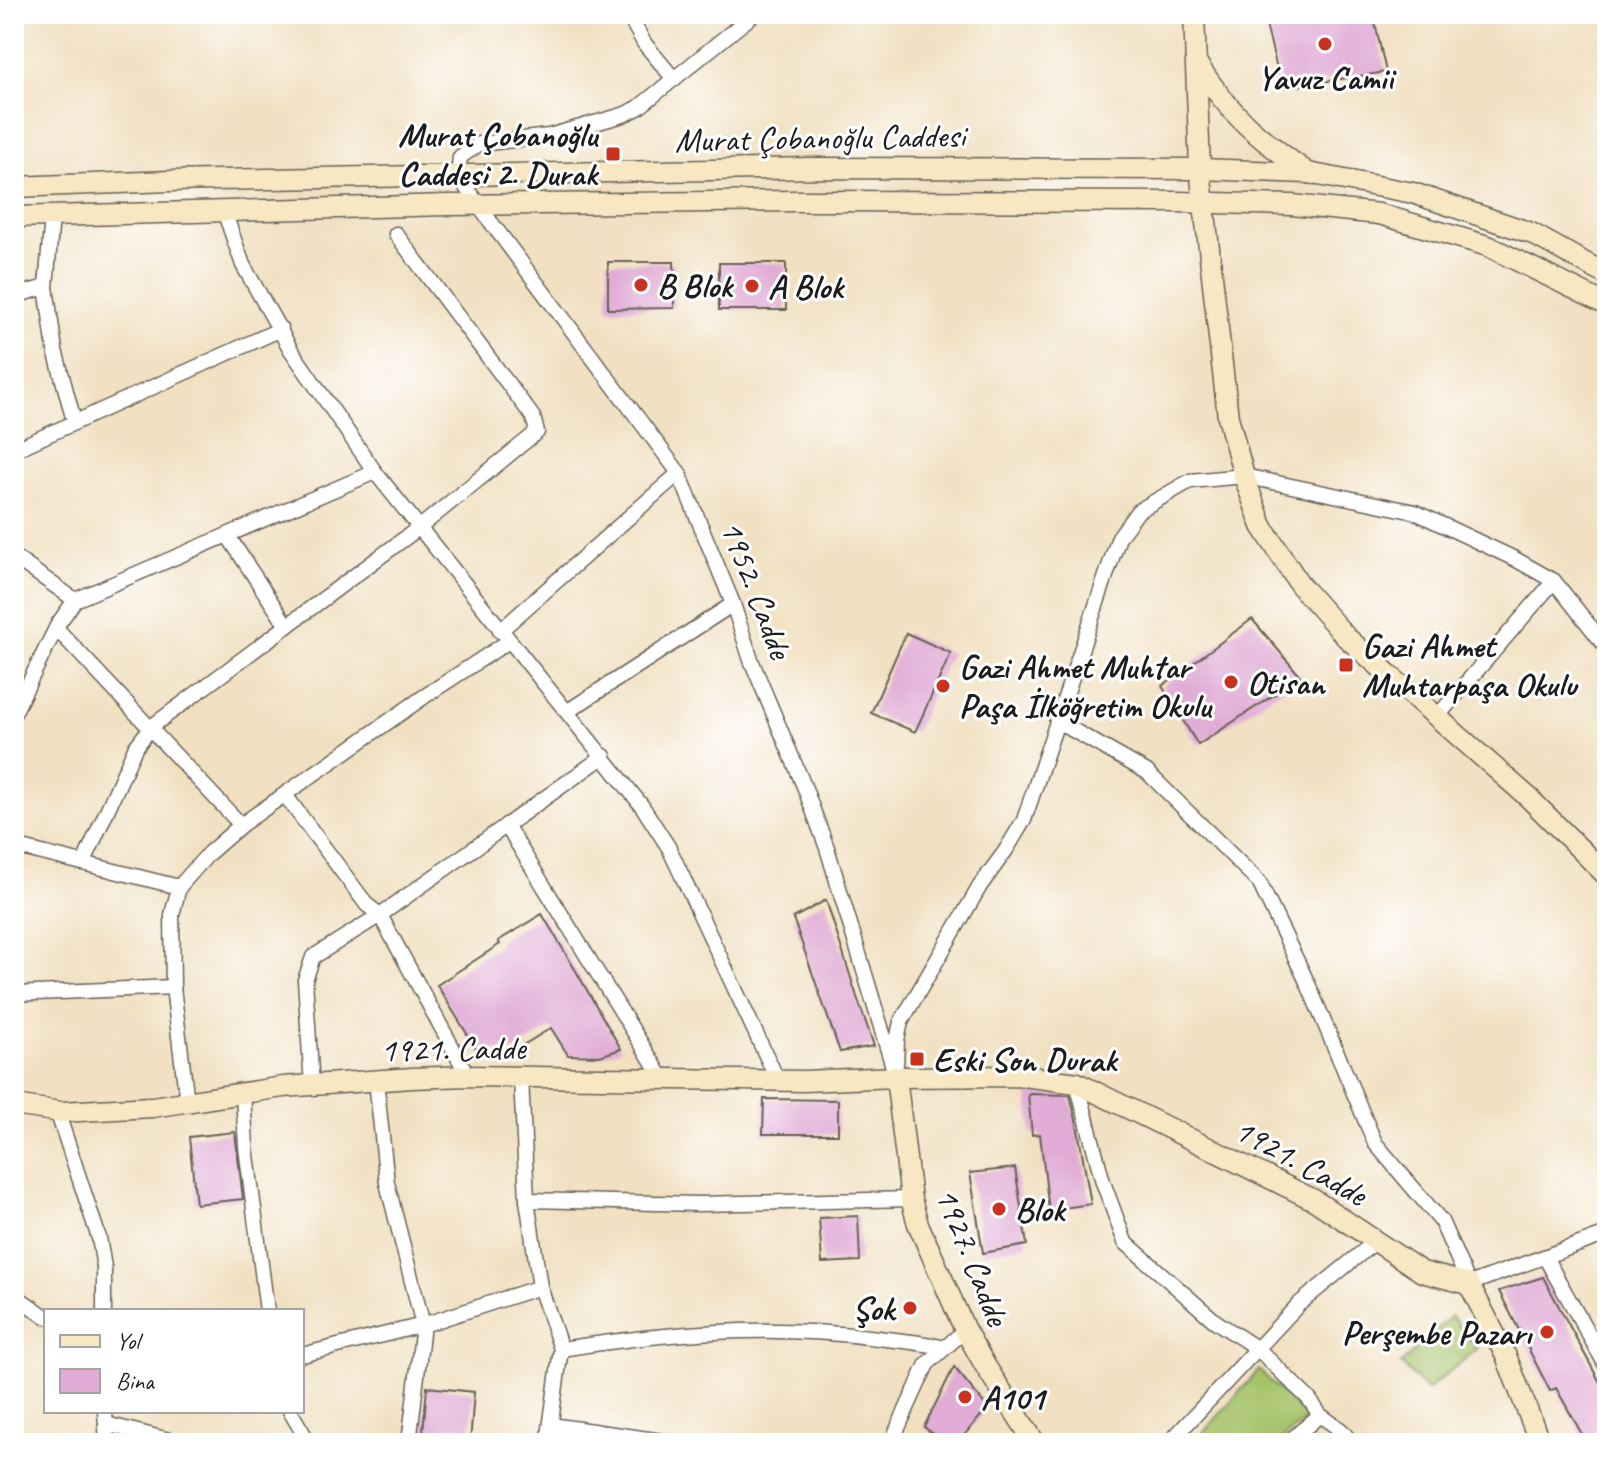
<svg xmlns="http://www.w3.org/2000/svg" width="1621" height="1457" font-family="Caveat,sans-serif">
<rect width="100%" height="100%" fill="#fff"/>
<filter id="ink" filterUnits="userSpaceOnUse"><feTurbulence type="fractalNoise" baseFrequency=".0125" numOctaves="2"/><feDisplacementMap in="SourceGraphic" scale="16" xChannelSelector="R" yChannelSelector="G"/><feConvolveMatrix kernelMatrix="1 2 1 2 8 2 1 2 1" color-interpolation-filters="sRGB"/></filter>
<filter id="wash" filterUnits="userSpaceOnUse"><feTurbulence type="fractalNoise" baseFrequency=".006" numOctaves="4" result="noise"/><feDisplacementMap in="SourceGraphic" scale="32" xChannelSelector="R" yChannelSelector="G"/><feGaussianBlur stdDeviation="1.8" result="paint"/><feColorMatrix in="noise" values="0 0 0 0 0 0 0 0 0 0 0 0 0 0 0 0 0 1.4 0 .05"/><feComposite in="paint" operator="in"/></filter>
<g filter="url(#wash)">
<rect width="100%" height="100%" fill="#f1e0c1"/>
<g fill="#a5c269" stroke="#606f42" stroke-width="2">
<polygon points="1451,1316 1478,1348 1427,1390 1401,1364"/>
<polygon points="1259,1370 1307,1418 1278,1443 1194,1443"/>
</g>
<g id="blocks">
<g fill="#e1acd6">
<polygon points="1273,14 1373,14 1386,72 1282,88 1264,17"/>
<polygon points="608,262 674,262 674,308 608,309"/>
<rect x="719" y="263" width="67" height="47"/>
<polygon points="1252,619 1301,677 1198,745 1162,686"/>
<polygon points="906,633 951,653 915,732 871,713"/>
<polygon points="826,900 857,997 874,1046 840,1052 793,918"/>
<polygon points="542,914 576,971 621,1049 600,1056 568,1055 551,1028 515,1050 477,1050 437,985 500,944 498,941"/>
<polygon points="1028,1094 1070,1095 1077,1124 1091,1204 1049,1210 1040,1134 1032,1135"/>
<polygon points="764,1099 838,1100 838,1134 763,1134"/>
<polygon points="235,1132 243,1199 196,1204 189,1137"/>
<polygon points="1015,1168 1027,1245 983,1253 970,1173"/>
<polygon points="858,1216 860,1261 822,1263 819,1218"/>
<polygon points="1543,1277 1602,1386 1607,1383 1607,1443 1587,1443 1556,1388 1550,1391 1499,1291"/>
<polygon points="954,1367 988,1408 957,1443 945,1443 924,1427"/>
<polygon points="427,1387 474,1392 470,1443 422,1443"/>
</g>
</g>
</g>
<g filter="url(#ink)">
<use href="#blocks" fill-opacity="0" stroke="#676156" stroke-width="2"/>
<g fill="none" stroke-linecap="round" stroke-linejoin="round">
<defs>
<g id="street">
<polyline points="628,14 644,43 674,79"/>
<polyline points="754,14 638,108 623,115 549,136 479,144 460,157 458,175 478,205 679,473 733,604 751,660 804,786 827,848 896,1077"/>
<polyline points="224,211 243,265 291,350 375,472 642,806 669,848 778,1081"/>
<polyline points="52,216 46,287 55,350 74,421"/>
<polyline points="14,296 46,287"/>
<polyline points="14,450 281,329"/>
<polyline points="228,536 287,626"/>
<polyline points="14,557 75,600"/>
<polyline points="56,628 241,825"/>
<polyline points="500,631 679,473"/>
<polyline points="568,711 733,604"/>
<polyline points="14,713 58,624 75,600 375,472"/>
<polyline points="1436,718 1554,581"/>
<polyline points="1057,721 1147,772 1259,882 1308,984 1375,1143 1441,1221 1469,1284 1607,1234"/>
<polyline points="285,795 367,905 380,915 468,1076"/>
<polyline points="506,825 663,1079"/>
<polyline points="14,846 179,887"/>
<polyline points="84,862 135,748 151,727 420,527 537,432 533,417 396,234"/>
<polyline points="14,994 173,987"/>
<polyline points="896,1065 897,1040 901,1022 980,886 1006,850 1024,820 1119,537 1138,511 1190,481 1244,476 1415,512 1515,559 1554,581 1607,648"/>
<polyline points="521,1078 527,1200 540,1287 561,1349 548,1443"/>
<polyline points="376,1080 387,1183 423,1325 409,1443"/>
<polyline points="1077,1083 1103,1182 1125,1242 1215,1321 1258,1349 1309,1399 1320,1415 1341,1430 1352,1443"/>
<polyline points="312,1086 305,980 313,957 380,915 604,756"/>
<polyline points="243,1093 246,1147 267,1311"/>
<polyline points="187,1102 173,987 172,915 179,887 209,853 241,825 425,696 509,641"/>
<polyline points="57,1111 99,1238 104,1267 104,1311"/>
<polyline points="527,1200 700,1204 911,1199"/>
<polyline points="1545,1257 1607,1367"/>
<polyline points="14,1295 46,1317"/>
<path d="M 561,1349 C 671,1332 767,1324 878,1338 C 900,1341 923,1342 944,1348"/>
<polyline points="302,1355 423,1325 540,1287"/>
<polyline points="105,1411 107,1443"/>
<polyline points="290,1411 309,1443"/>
<polyline points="106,1424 181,1443"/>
<polyline points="551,1425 676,1443"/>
<polyline points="891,1443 927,1364 965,1330"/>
<polyline points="1169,1443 1299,1304 1376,1241"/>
<polyline points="1287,1443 1320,1415"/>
</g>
<g id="secondary">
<polyline points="1194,14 1200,169 1228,417 1244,476 1262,526 1300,585 1346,637 1528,797 1607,876"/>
<path d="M 1198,65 C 1231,116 1258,138 1308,173"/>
<polyline points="14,187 170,181 810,168 1200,169 1308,173 1413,193 1531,233 1607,275"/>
<polyline points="14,217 448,205 797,201 1178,202 1292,205 1379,214 1488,246 1607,305"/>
<polyline points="896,1077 911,1199 918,1224 965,1330 986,1367 1035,1443"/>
<polyline points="14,1105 61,1112 152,1107 283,1087 412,1078 468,1076 804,1081 896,1077 1023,1076 1077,1083 1314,1200 1422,1272 1469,1284 1506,1356 1540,1443"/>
</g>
</defs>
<use href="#street" stroke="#676156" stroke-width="17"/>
<use href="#secondary" stroke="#676156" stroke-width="23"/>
<use href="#street" stroke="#fff" stroke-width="14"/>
<use href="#secondary" stroke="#f7e8c3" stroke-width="20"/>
</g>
</g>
<g fill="#c8321e" stroke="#fff" stroke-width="3">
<circle cx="1325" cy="44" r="8"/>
<rect x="605" y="146" width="16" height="16" rx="4"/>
<circle cx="641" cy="285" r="8"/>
<circle cx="752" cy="286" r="8"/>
<rect x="1338" y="657" width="16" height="16" rx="4"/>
<circle cx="1231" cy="682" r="8"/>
<circle cx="943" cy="686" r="8"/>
<rect x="909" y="1051" width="16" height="16" rx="4"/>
<circle cx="999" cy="1209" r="8"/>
<circle cx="910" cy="1308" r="8"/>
<circle cx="1547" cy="1332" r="8"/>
<circle cx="965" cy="1397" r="8"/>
</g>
<g text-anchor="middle" stroke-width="6" stroke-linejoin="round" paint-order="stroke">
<g font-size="34" font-weight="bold" fill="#1c1c1c" stroke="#fff" text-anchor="start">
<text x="1325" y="89" text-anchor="middle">Yavuz Camii</text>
<text x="597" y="146" text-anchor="end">Murat Çobanoğlu<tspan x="597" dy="39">Caddesi 2. Durak</tspan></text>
<text x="657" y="297">B Blok</text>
<text x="768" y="298">A Blok</text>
<text x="1362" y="657">Gazi Ahmet<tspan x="1362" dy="39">Muhtarpaşa Okulu</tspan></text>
<text x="959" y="678">Gazi Ahmet Muhtar<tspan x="959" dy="39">Paşa İlköğretim Okulu</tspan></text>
<text x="1247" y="694">Otisan</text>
<text x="933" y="1071">Eski Son Durak</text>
<text x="1015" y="1221">Blok</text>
<text x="894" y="1320" text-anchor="end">Şok</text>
<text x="1531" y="1344" text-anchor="end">Perşembe Pazarı</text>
<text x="981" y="1409">A101</text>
</g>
<g font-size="34" fill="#1c1c1c" stroke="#fff">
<text transform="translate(820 137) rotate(-1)" y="12">Murat Çobanoğlu Caddesi</text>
<text transform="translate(757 589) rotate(69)" y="12">1952. Cadde</text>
<text transform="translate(453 1048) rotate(-1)" y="12">1921. Cadde</text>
<text transform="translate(1301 1161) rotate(29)" y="12">1921. Cadde</text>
<text transform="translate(973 1256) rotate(68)" y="12">1927. Cadde</text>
</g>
</g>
<rect width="1621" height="1457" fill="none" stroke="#fff" stroke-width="48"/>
<rect x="44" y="1309" width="260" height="104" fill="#ffffff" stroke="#a4a4a4" stroke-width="2"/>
<rect x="60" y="1335" width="40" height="12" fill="#f7e8c3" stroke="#a4a4a4" stroke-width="2"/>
<text x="116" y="1349" font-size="24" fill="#1c1c1c">Yol</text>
<rect x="60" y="1369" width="40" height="24" fill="#e1acd6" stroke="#a4a4a4" stroke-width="2"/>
<text x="116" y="1389" font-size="24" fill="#1c1c1c">Bina</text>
</svg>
